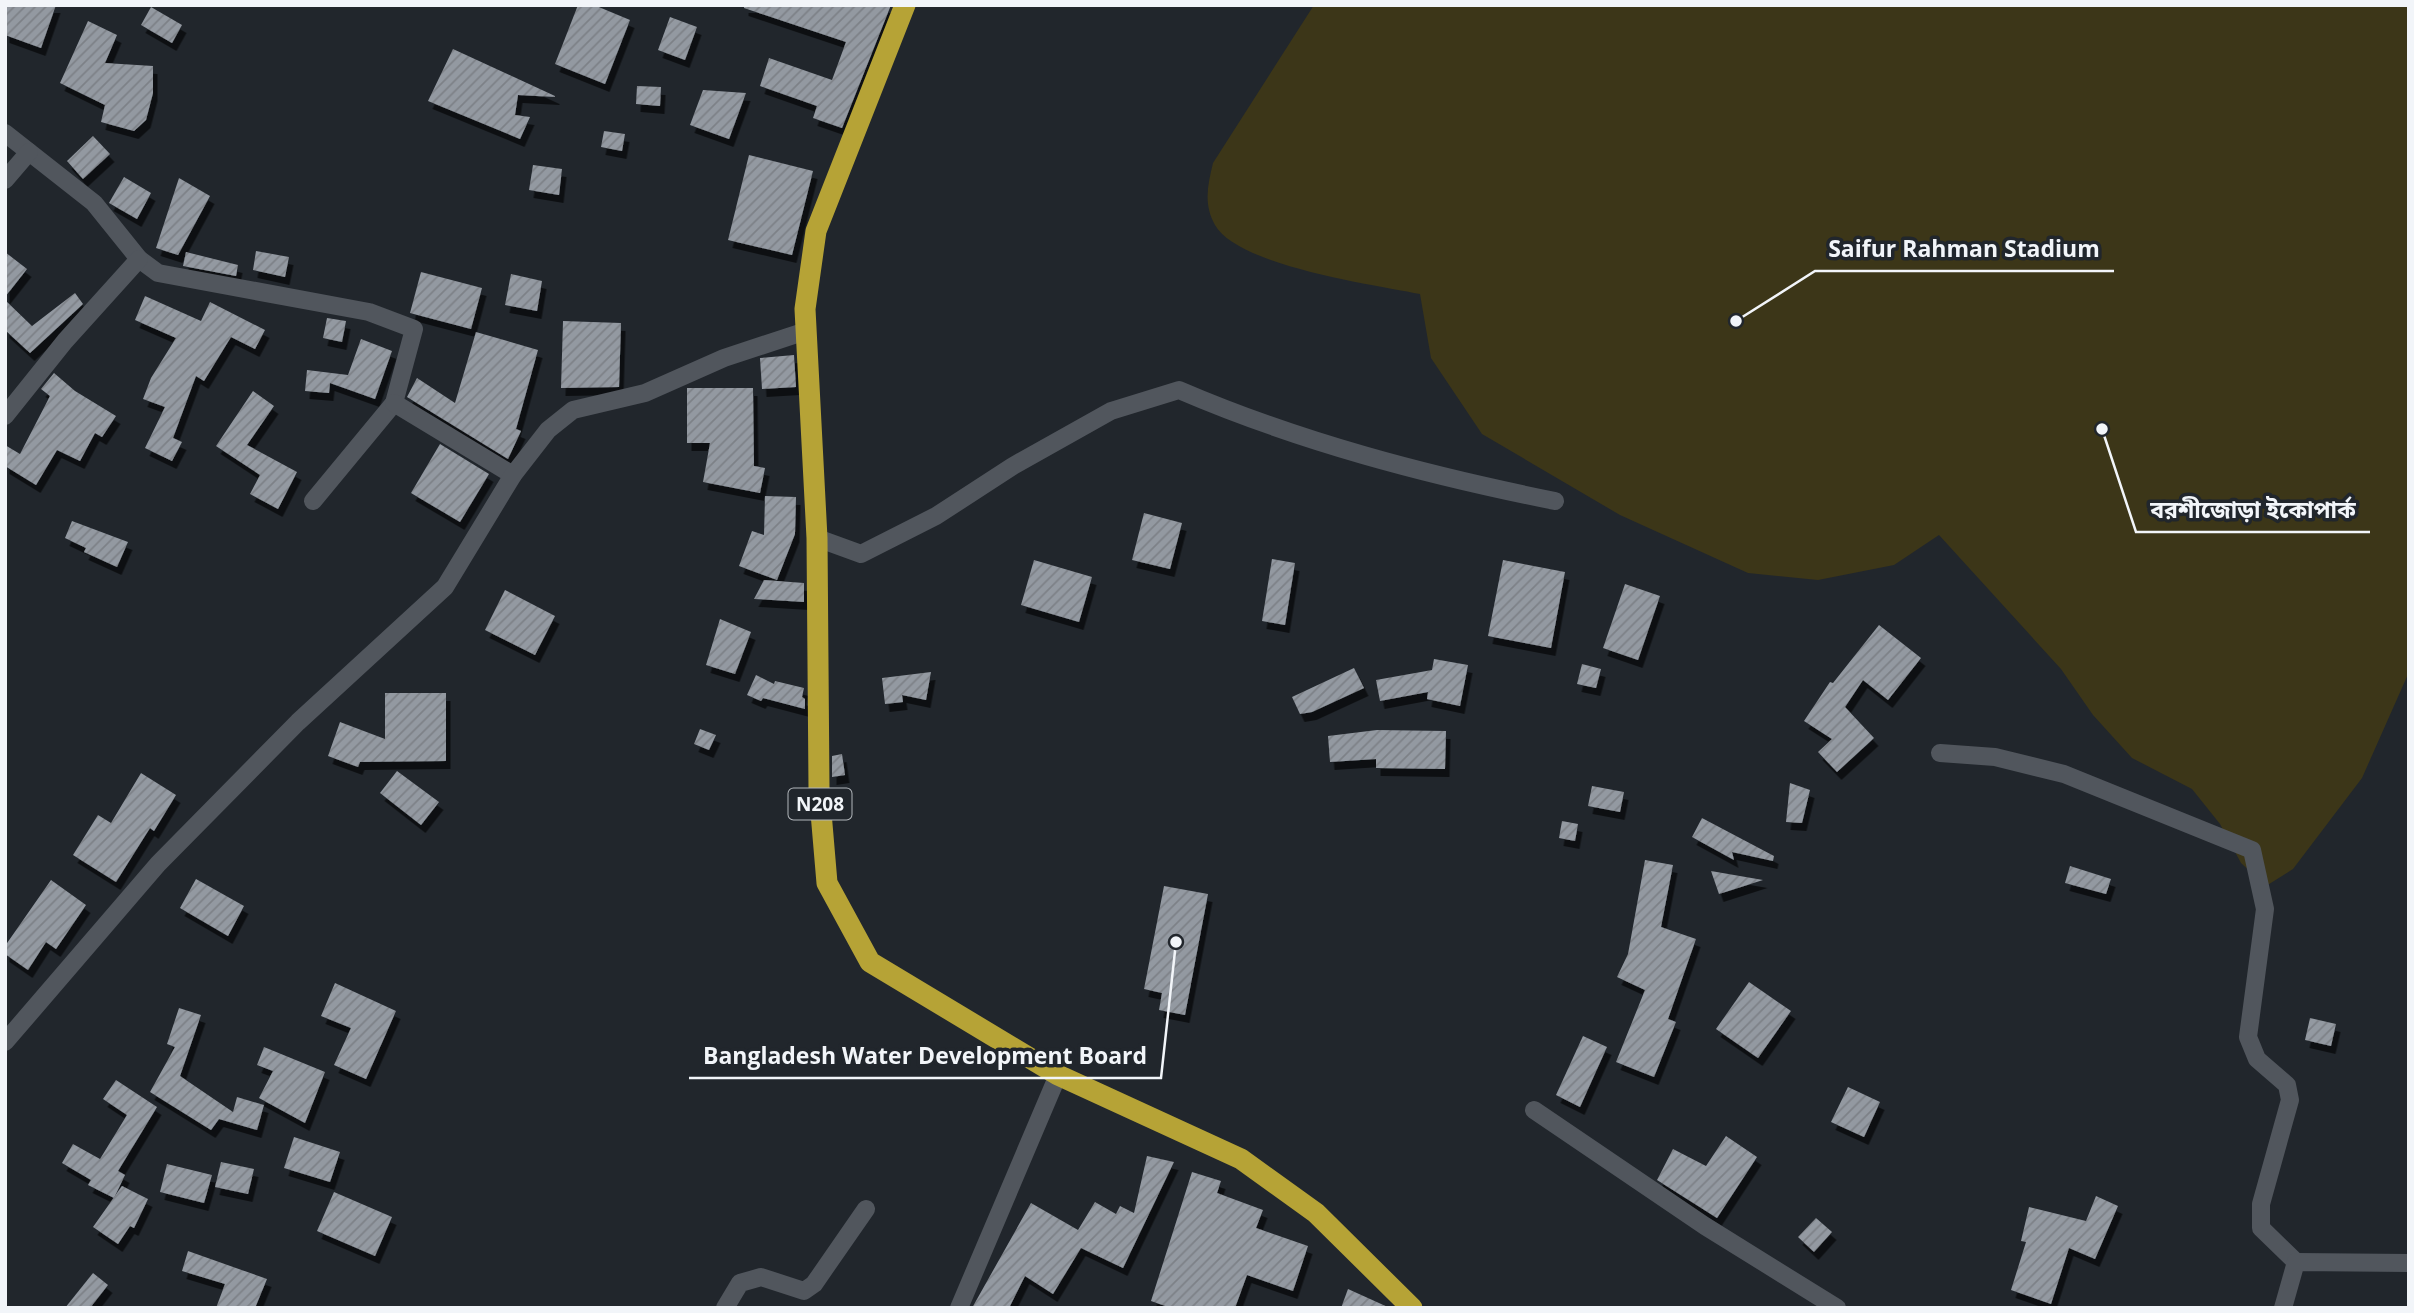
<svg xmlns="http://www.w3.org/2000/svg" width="2414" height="1313" font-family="'Open Sans','Noto Sans Bengali',sans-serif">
<defs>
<pattern id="building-hatch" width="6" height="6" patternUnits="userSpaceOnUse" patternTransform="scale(1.75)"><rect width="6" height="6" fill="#9399a1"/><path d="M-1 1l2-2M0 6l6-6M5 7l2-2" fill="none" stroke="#7d8187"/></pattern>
<filter id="shadow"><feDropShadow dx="4.5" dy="8" stdDeviation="0" flood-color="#0009"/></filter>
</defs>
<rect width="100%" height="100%" fill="#21262c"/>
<path fill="#3c3618" d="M 1314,5 L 2409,5 L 2409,672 L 2362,778 L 2293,869 L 2266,886 L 2241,863 L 2220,824 L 2192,789 L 2132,758 L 2093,715 L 2061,669 L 1939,535 L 1894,565 L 1818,580 L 1748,573 L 1620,515 L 1482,434 L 1431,358 L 1420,294 C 1375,285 1238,266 1215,225 C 1203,204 1208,184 1213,163 Z"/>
<g fill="url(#building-hatch)" filter="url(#shadow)">
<polygon points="5,5 56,5 41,48 5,35"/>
<polygon points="578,5 594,5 630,20 605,84 555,64"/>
<polygon points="744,5 891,5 842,128 813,118 817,106 760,86 769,58 832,80 846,42 744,8"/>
<polygon points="151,7 182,25 172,43 141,25"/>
<polygon points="670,17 697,27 685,60 658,50"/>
<polygon points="88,21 117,35 105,63 153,66 153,93 146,120 134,131 101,122 105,105 60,83"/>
<polygon points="453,49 555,96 555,97 518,95 515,115 530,117 520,139 428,101"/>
<polygon points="637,86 661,87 660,106 636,104"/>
<polygon points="703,90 746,93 729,139 690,125"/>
<polygon points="604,131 625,134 622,151 601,147"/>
<polygon points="93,136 110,154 83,179 67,161"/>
<polygon points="749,155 813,171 792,255 728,240"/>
<polygon points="533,165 562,169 559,195 529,190"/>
<polygon points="124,177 151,193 137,219 109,203"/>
<polygon points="179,178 210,196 178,255 156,248"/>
<polygon points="256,251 289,257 285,277 253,270"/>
<polygon points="5,252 27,269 5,297"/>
<polygon points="186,252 238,265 236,276 183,266"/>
<polygon points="421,272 482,288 471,329 410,313"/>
<polygon points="511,274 542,281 537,311 505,305"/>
<polygon points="75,293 83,304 30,353 5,330 5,300 32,326"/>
<polygon points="145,296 201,321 210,302 265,330 255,349 231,337 204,381 196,376 173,438 182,442 172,461 145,448 165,407 143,399 151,378 176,338 135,320"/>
<polygon points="327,318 346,321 342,342 323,338"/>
<polygon points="563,321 621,323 619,387 561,388"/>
<polygon points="476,332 538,350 516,429 521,431 508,459 407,397 417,378 455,403"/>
<polygon points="361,339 392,351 375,399 330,383 329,393 305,391 307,370 348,375"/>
<polygon points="794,355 796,387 762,389 760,358"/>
<polygon points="54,373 75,391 116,416 102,437 95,433 80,461 57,450 36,485 5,466 5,445 20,454 50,396 41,389"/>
<polygon points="687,388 753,388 754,466 765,468 760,493 703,482 710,443 687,443"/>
<polygon points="253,391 274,406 247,445 297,472 278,509 250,494 260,475 216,446"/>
<polygon points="440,444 489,474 460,522 411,493"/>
<polygon points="765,496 796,497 795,534 777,580 739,566 752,531 764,535"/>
<polygon points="1144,513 1182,523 1170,569 1132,560"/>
<polygon points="72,521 128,542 117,567 84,552 86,548 65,538"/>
<polygon points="1272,559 1295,563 1285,625 1262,621"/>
<polygon points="1034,560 1092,577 1079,622 1021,605"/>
<polygon points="1503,560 1565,572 1551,648 1488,636"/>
<polygon points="764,580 804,583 804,602 754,599"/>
<polygon points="1625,584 1660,596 1638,660 1603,648"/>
<polygon points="505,590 555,616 535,655 485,630"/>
<polygon points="720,619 751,632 735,674 706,665"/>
<polygon points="1879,625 1921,658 1888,700 1863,680 1845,707 1874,738 1837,772 1818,752 1832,739 1804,721 1830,682 1833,683"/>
<polygon points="1434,659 1468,665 1460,706 1427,699 1428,692 1380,701 1376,680 1432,670"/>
<polygon points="1582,664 1601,669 1596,688 1577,684"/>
<polygon points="1354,668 1364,688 1312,712 1300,714 1292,697"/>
<polygon points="931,672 926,700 902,695 903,702 885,704 882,678"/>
<polygon points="756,675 774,684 775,681 804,688 802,697 805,699 805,709 763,698 761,701 747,695"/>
<polygon points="385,693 446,693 446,761 360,762 358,767 328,756 340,722 385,739"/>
<polygon points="700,729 716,735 709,750 694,744"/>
<polygon points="1377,730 1446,731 1445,769 1376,768 1376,759 1330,762 1328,736"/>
<polygon points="842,754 845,775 832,777 832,756"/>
<polygon points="397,771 439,802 421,825 380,793"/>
<polygon points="141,773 176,795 154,831 150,828 116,882 73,855 98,815 111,823"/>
<polygon points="1790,783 1810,790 1802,823 1786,822"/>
<polygon points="1592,786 1624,792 1620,812 1588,806"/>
<polygon points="1702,818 1774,856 1773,861 1732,852 1734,860 1692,837"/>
<polygon points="1562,821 1578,824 1575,841 1559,838"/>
<polygon points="1645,860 1673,865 1661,927 1696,939 1668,1019 1676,1022 1654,1077 1616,1062 1645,990 1617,977 1628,954"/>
<polygon points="2070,866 2111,879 2106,894 2065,883"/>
<polygon points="1711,871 1763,880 1719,894"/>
<polygon points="196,879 244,906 228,936 180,908"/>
<polygon points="51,880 86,905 56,949 46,942 28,970 5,954 5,946"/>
<polygon points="1164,886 1208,894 1185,1015 1159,1010 1162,993 1144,989"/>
<polygon points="1749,982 1791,1011 1758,1058 1716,1029"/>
<polygon points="335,983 396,1011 366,1079 334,1065 351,1028 321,1016"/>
<polygon points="179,1008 201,1015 180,1076 233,1112 237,1097 264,1105 257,1130 219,1119 211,1130 150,1092 175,1047 167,1044"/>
<polygon points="2310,1018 2336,1024 2331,1046 2305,1040"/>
<polygon points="1583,1036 1607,1047 1580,1107 1556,1095"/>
<polygon points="264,1047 325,1072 305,1123 259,1098 273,1071 257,1065"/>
<polygon points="116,1080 157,1107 118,1171 125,1175 114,1198 88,1185 91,1180 62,1163 73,1144 100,1159 127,1115 103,1099"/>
<polygon points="1848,1087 1880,1102 1864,1137 1831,1122"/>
<polygon points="1726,1136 1757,1157 1717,1218 1657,1180 1673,1149 1706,1166"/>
<polygon points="294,1137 340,1152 330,1182 284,1168"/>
<polygon points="1147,1156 1174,1162 1123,1268 1081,1248 1053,1294 1025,1276 1009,1308 972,1308 1031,1203 1078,1230 1095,1202 1116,1214 1120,1206 1134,1213"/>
<polygon points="221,1162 254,1169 248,1194 215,1187"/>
<polygon points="167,1164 212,1175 204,1203 160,1192"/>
<polygon points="1192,1172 1221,1181 1217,1193 1263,1210 1256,1228 1308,1246 1293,1291 1247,1275 1235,1308 1171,1308 1151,1301"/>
<polygon points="122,1186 148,1199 134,1228 130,1226 118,1244 93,1227"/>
<polygon points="334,1192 392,1217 375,1256 317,1231"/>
<polygon points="2096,1196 2118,1206 2095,1259 2069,1248 2051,1304 2011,1290 2026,1242 2021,1241 2029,1207 2086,1221"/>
<polygon points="1816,1218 1832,1232 1814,1252 1798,1237"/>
<polygon points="188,1251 267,1279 255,1308 216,1308 225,1284 182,1271"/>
<polygon points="93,1273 108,1285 90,1308 65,1308"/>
<polygon points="1348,1289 1390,1308 1341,1308"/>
</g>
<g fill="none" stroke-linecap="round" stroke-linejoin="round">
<g stroke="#51565d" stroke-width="18">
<polyline points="5,133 94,203 139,259 158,273 369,312 414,329 394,403 313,501"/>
<polyline points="5,180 29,152"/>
<polyline points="394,403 513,475"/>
<polyline points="5,416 65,341 139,259"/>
<path d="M 817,538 L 861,554 L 936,516 L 1013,466 L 1111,411 L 1179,390 C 1300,442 1426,475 1555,501"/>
<polyline points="1940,753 1995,757 2064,774 2252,850 2265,909 2248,1037 2257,1059 2287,1085 2290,1100 2261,1204 2261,1228 2296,1262"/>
<polyline points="5,1042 158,864 298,722 445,587 513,475 548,430 573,410 645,393 724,358 806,331"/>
<polyline points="1534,1110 1705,1226 1837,1308"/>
<polyline points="725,1308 740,1283 761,1277 804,1291 814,1284 866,1209"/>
<polyline points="959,1308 1058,1075"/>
<polyline points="2283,1308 2296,1262 2409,1263"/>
</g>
<polyline stroke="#b6a336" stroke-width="21" points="905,5 816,231 805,309 817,538 819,789 827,883 870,962 1058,1075 1241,1159 1316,1213 1412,1308"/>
</g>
<g text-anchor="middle" stroke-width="7" stroke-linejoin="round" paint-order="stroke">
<rect fill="#21262c" stroke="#b3b7bc" stroke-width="2" x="788.5" y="788.5" width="63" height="31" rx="5"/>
<g font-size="19" font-weight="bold" fill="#f2f5f9">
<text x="820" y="811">N208</text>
</g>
</g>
<path fill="none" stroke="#f2f5f9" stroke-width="2.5" d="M1736 321L1815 271H2114M2102 429L2136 532H2370M1176 942L1161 1078H689"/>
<g fill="#f2f5f9" stroke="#21262c" stroke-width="2.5">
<circle cx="1736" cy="321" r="7"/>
<circle cx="2102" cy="429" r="7"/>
<circle cx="1176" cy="942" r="7"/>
</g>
<g font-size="23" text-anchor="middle" font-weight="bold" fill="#f2f5f9" stroke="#21262c" stroke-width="7" stroke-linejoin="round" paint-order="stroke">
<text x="1964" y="257">Saifur Rahman Stadium</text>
<text x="2253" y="518">বরশীজোড়া ইকোপার্ক</text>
<text x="925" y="1064">Bangladesh Water Development Board</text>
</g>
<rect width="2414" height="1313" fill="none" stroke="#f2f5f9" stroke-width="14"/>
</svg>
